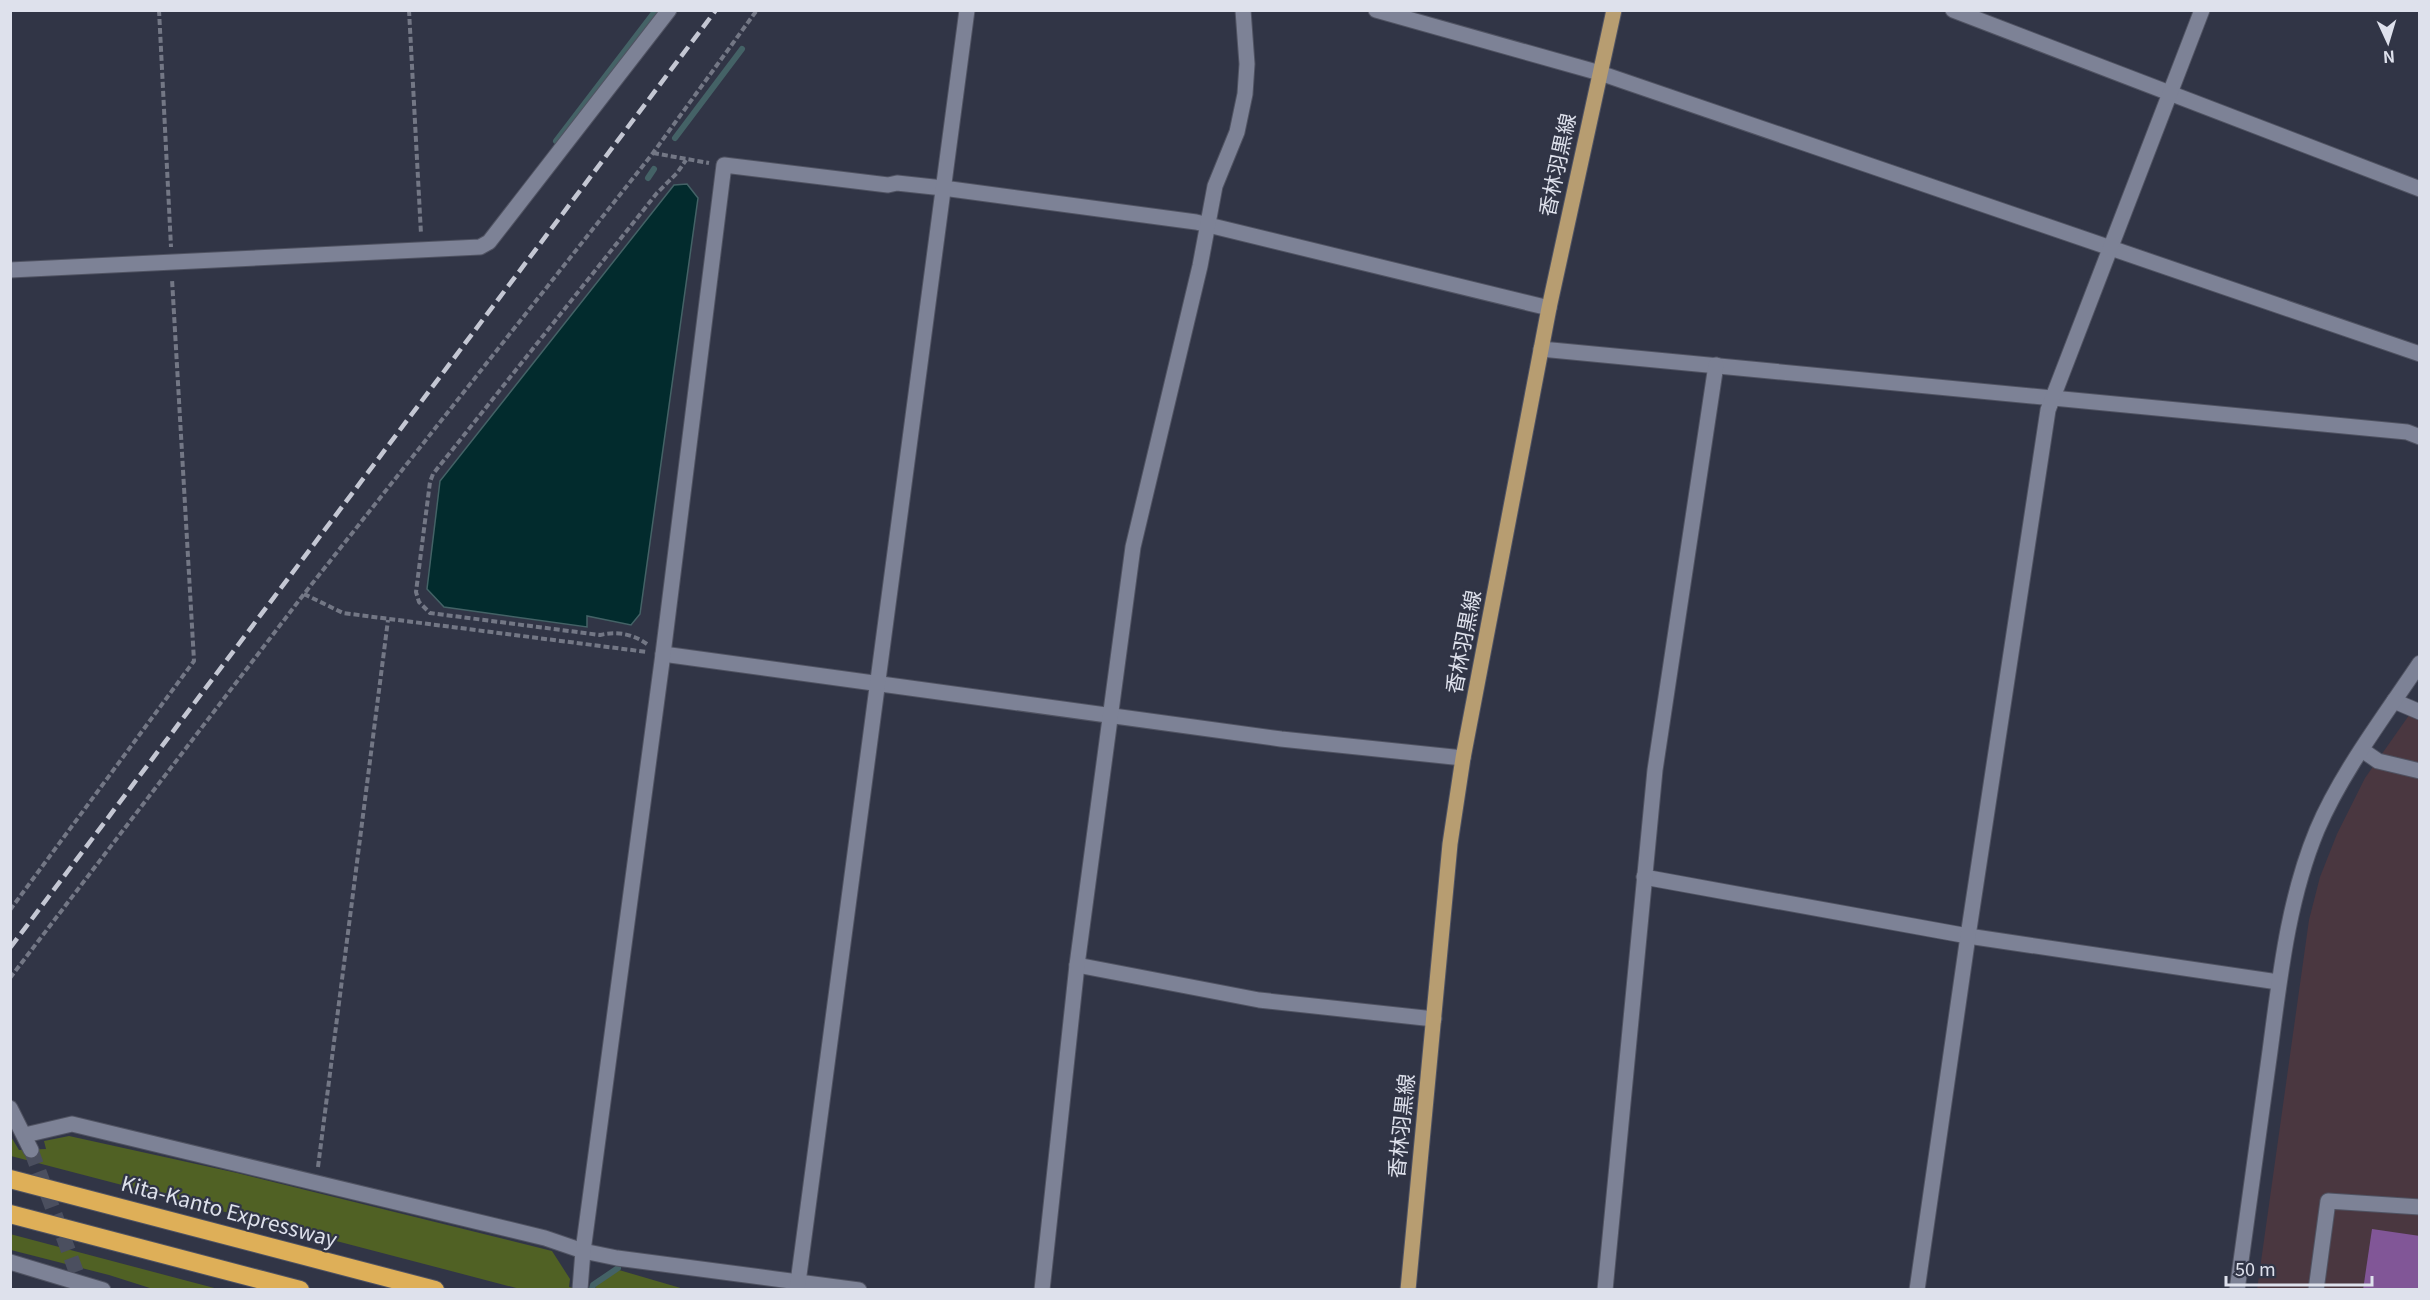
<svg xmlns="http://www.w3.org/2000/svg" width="2430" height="1300" font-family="Georgia,'Noto Sans JP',serif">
<rect width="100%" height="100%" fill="#313546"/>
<polygon fill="#4a3740" points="2419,701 2419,1289 2257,1290 2309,920 2320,877 2337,834 2365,778"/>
<g fill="#506124">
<polygon points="10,1135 19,1150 46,1149 44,1141 69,1136 237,1173 552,1251 570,1279 569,1287 582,1289 520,1289 11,1156"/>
<polygon points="10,1234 218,1289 153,1289 109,1275 11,1250"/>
<polygon points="619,1270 684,1289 595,1289 596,1286"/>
</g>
<polygon fill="#022b2d" stroke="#446266" stroke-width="1.5" points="687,184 698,198 640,614 631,625 587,616 587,627 444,607 427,589 440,481 674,185"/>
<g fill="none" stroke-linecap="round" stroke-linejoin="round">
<g stroke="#446266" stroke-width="6">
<polyline points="675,138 742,49"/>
<polyline points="556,141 656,10"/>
<polyline points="648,178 654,169"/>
<polyline points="592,1289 593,1285 618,1268"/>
</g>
</g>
<polygon fill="#815697" points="2372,1229 2420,1236 2420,1290 2363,1290"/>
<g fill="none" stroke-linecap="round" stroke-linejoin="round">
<polyline stroke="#4b4f5f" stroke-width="15" stroke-dasharray="15 8" stroke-linecap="butt" points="31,1150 83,1290"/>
<defs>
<g id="minor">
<polyline points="1376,10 1600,73 2420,354"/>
<polyline points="1953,10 2420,189"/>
<polyline points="10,270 480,247 489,242 669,10"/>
<polyline points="1541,349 2407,432 2420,437"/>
<polyline points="663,654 1281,739 1463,758"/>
<polyline points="2394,701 2420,712"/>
<polyline points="2362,750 2378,761 2420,771"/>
<polyline points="1644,877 1968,936 2278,982"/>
<polyline points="1077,965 1259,1000 1434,1019"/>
<polyline points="10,1108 31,1150"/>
<polyline points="25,1135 72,1124 545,1238 583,1251 617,1258 859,1290"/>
<polyline points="10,1262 103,1290"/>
<polyline points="580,1289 583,1251 663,654 724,165 888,185 897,183 943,188 1196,222 1549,308"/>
<polyline points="797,1290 967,10"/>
<polyline points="1042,1290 1077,965 1133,547 1200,266 1215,186 1237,132 1245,94 1247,64 1243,10"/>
<polyline points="1605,1290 1655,770 1716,365"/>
<polyline points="1917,1290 1968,936 2048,410 2202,10"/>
<path d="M 2237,1290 C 2248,1210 2259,1130 2270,1051 C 2280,976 2288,900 2317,830 C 2341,773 2385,715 2420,663"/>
<polyline points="2316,1290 2328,1201 2420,1207"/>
</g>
<polyline id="major" points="1408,1290 1450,844 1463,758 1549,308 1614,10"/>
<g id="highway">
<polyline points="10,1179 435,1290"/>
<polyline points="10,1214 300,1290"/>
</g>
</defs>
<use href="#minor" stroke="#505362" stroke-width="17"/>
<use href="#major" stroke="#505362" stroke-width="17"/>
<use href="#highway" stroke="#505362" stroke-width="20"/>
<g stroke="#737785" stroke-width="4" stroke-dasharray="6 3" stroke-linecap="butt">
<polyline points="159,10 171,247"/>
<polyline points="409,10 421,234"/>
<polyline points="653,153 709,163"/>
<polyline points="304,594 343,613 647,652"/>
<path d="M 647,644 C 633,634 617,631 600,635 L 430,613 L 419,602 L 416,592 L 430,482 L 433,474 L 657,193 L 677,173 L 686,160"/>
<polyline points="10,910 194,661 172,279"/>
<polyline points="10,978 304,594 653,153 757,10"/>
<polyline points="318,1167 388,620"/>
</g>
<use href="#minor" stroke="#7d8296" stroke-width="15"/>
<use href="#major" stroke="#b79d71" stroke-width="15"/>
<use href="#highway" stroke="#deaf58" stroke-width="18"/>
<polyline stroke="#c4c7d3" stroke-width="4.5" stroke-dasharray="12 6" stroke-linecap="butt" points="10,948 716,10"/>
</g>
<g text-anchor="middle" stroke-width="4.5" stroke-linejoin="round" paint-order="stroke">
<g font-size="21" fill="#dee1ec" stroke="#313546">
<text transform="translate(1558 165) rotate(-78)" y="7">香林羽黒線</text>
<text transform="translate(1464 642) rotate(-79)" y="7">香林羽黒線</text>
<text transform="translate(1402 1126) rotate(-84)" y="7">香林羽黒線</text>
<text transform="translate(229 1212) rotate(15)" y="7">Kita-Kanto Expressway</text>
</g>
</g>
<rect width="2430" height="1300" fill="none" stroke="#dee1ec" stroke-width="24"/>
<g transform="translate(2388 42) rotate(176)" stroke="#313546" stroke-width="4.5" paint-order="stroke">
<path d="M0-4.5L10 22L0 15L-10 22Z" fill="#dee1ec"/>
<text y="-9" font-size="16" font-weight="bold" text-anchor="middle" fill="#dee1ec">N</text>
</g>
<path d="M2226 1276v9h146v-9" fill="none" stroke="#dee1ec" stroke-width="3"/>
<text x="2235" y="1276" font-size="18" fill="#dee1ec" stroke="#313546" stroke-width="4.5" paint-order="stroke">50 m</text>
</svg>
